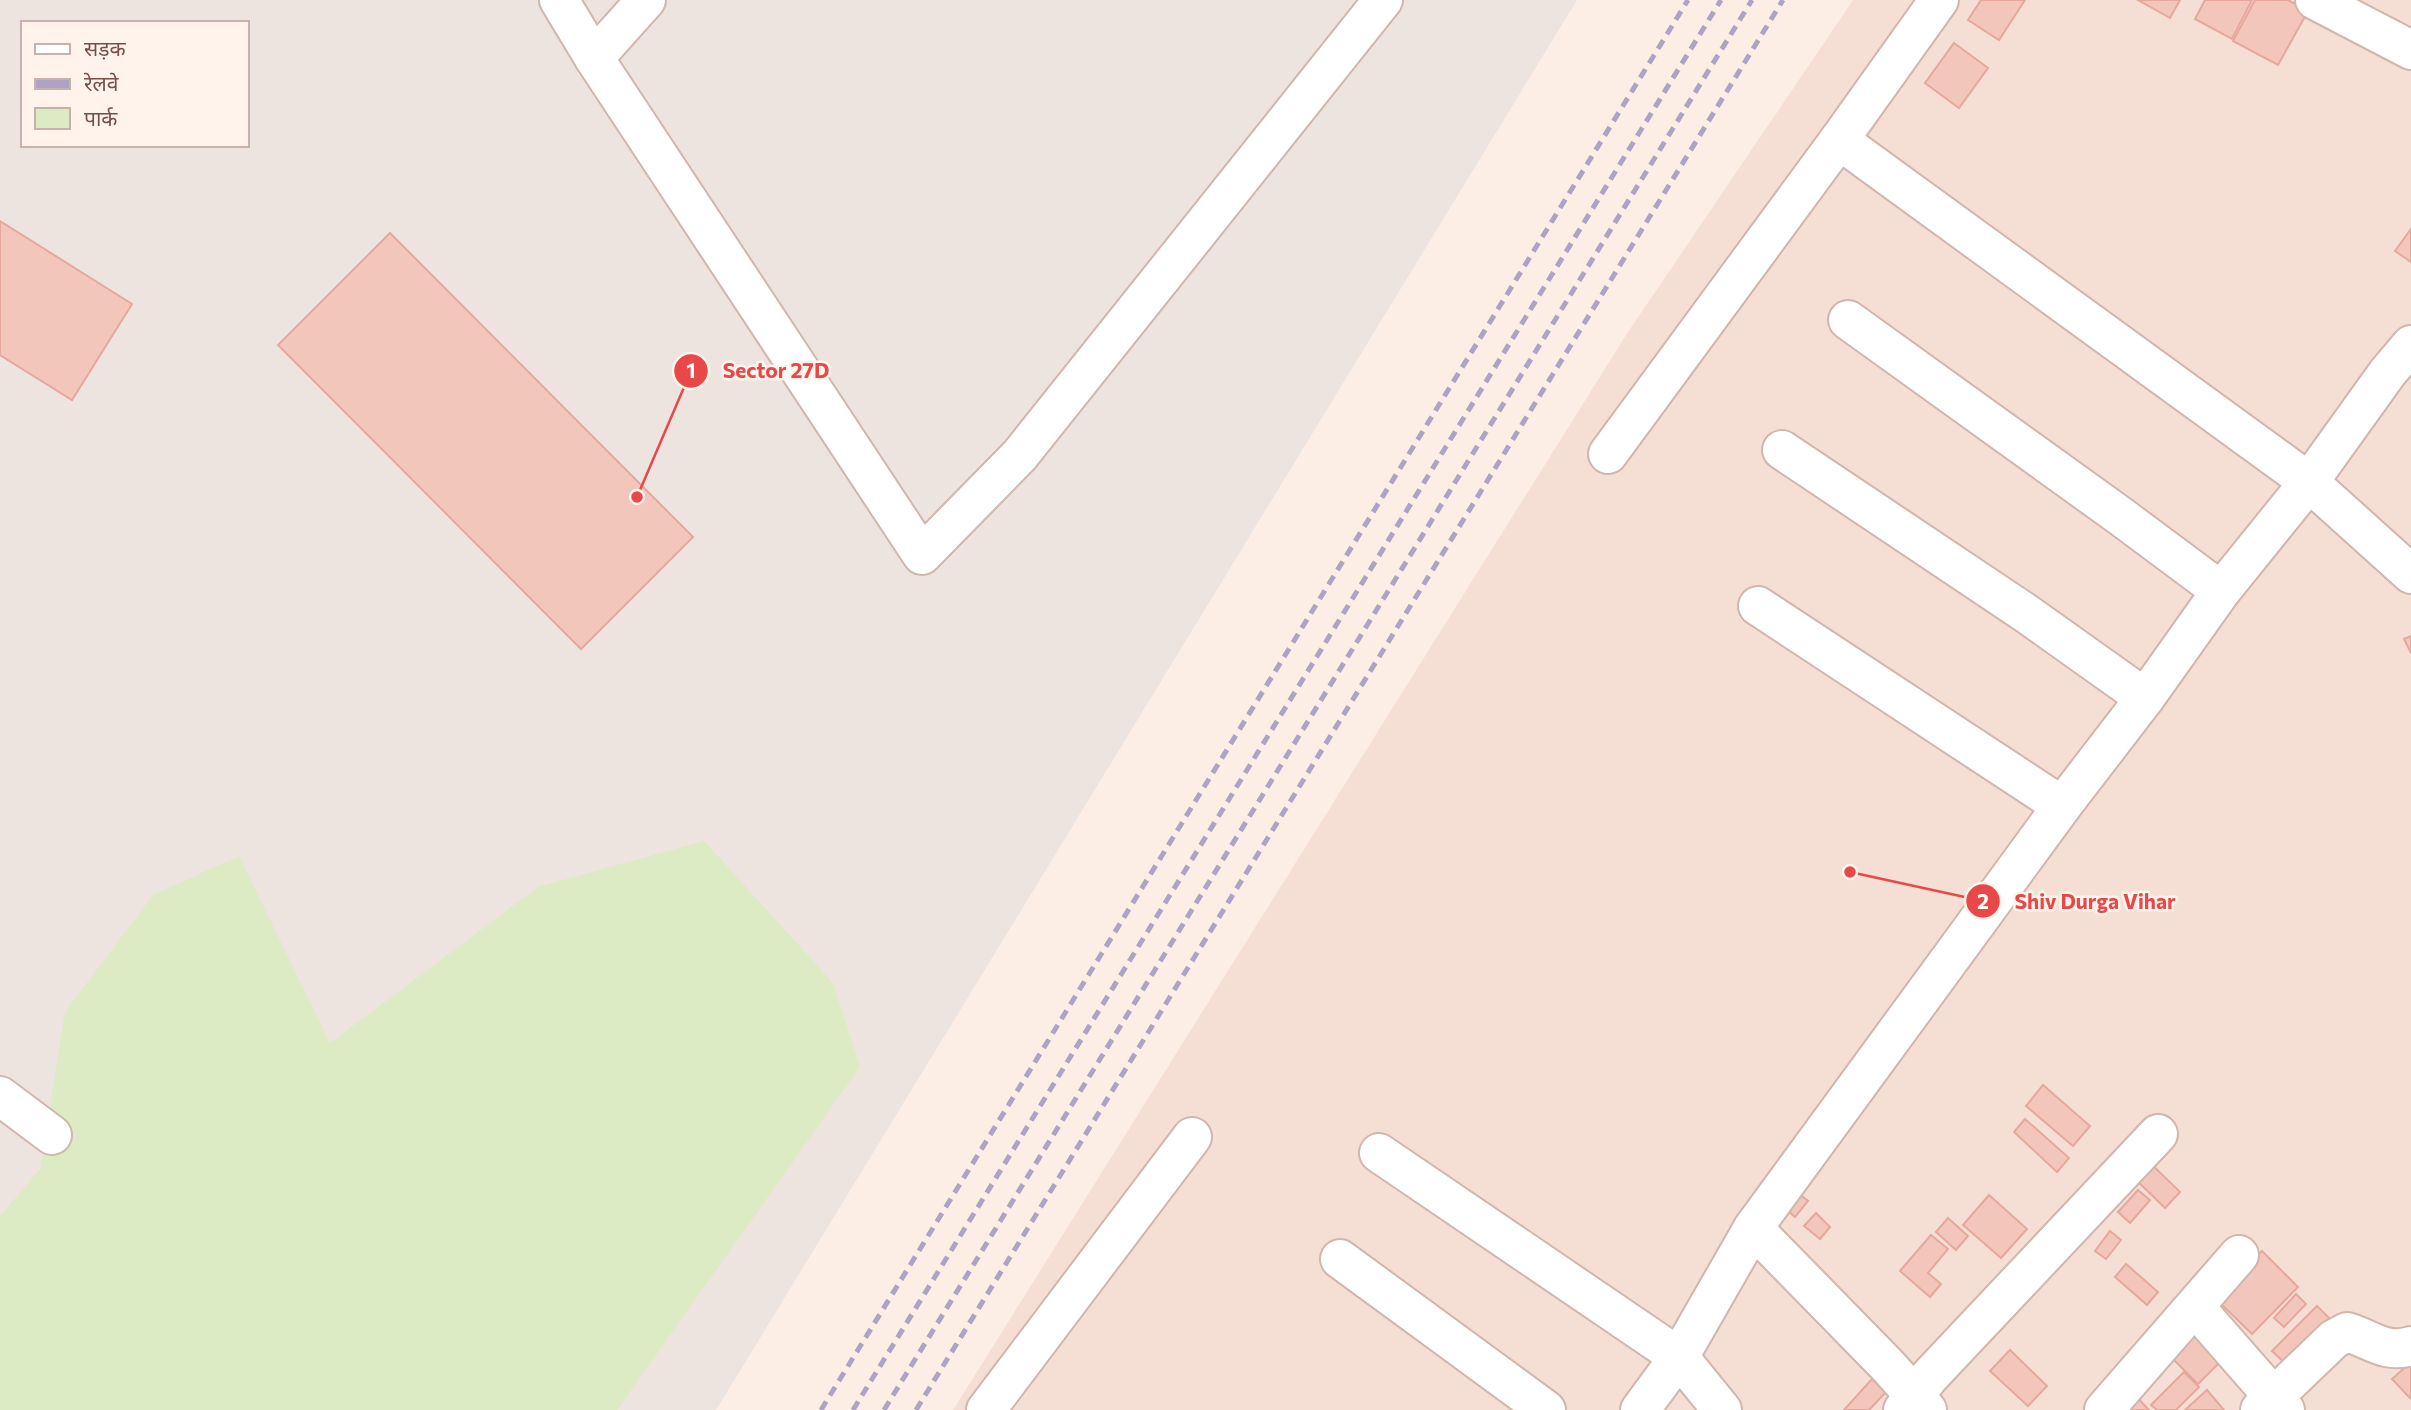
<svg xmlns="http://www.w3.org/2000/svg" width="2411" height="1410" font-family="Commissioner,'Noto Sans Devanagari',sans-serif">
<rect width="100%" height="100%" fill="#fdeee5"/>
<polygon fill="#f5ded3" points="1853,0 2411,0 2411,1410 953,1410 1626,335"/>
<path fill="#ede3df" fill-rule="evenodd" d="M 0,0 L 1577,0 L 716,1410 L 0,1410 ZM 23,23 L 247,23 L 247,145 L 23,145 Z"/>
<polygon fill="#dcebc3" points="704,841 833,983 860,1067 617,1410 0,1410 0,1216 40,1169 65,1012 153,895 239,856 330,1043 538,887"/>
<g fill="#f3c6bc" stroke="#e6a89c" stroke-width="2">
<polygon points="1981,0 2025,0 1999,40 1968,20"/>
<polygon points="2138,0 2180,0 2170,18"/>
<polygon points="2205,0 2252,0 2232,39 2195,19"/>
<polygon points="2255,0 2288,0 2308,11 2278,65 2233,41"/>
<polygon points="1954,43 1988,68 1959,108 1925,83"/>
<polygon points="0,221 132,304 72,400 0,355"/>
<polygon points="2411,229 2411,262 2395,251"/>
<polygon points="390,233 693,537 581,649 278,345"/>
<polygon points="2411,636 2411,653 2404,639"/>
<polygon points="2043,1085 2090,1126 2073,1146 2026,1106"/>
<polygon points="2025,1119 2069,1158 2057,1172 2014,1132"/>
<polygon points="2144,1157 2180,1192 2165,1208 2129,1173"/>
<polygon points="1793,1189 1808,1201 1795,1217 1780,1204"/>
<polygon points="2138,1190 2150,1200 2130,1223 2118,1212"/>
<polygon points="1989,1195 2027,1229 2001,1258 1963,1225"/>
<polygon points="1816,1213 1830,1227 1820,1239 1804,1226"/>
<polygon points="1948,1218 1968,1236 1956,1250 1936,1232"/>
<polygon points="2110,1231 2121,1240 2106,1259 2095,1251"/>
<polygon points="1931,1235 1948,1249 1928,1273 1941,1284 1930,1297 1900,1271"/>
<polygon points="2262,1251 2298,1287 2252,1334 2215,1298"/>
<polygon points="2126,1264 2158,1292 2147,1305 2115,1277"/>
<polygon points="2296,1294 2306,1304 2284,1327 2274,1318"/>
<polygon points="2317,1306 2332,1321 2287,1365 2272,1351"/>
<polygon points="2196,1317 2231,1351 2198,1384 2164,1350"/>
<polygon points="2010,1350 2047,1386 2028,1406 1990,1371"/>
<polygon points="2411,1362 2411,1396 2410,1398 2392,1379"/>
<polygon points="2184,1372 2199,1387 2176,1410 2157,1410 2151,1405"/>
<polygon points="1872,1379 1886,1392 1869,1410 1844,1410"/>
<polygon points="2207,1390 2224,1410 2185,1410"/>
<polygon points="2132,1392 2149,1410 2114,1410"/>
</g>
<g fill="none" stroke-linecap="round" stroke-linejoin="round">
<defs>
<g id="minor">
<polyline points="559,0 594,58 922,555 1020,455 1383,0"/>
<polyline points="2315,0 2411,50"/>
<polyline points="594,58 646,0"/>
<polyline points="1839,140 2309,482 2411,574"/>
<polyline points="1848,320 2123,518 2221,591"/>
<polyline points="1782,450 2027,614 2145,698"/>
<polyline points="1608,454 1839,140 1939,0"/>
<polyline points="1758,606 2062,806"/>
<polyline points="0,1096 52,1135"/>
<polyline points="1379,1153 1679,1357 1722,1410"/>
<polyline points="1753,1228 1889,1367 1927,1410"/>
<polyline points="1340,1259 1546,1410"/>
<polyline points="2195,1307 2285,1410"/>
<polyline points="986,1410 1192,1137"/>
<polyline points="1640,1410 1679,1357 1753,1228 2062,806 2145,698 2221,591 2309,482 2388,372 2411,345"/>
<polyline points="1903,1410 1929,1377 2158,1134"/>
<polyline points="2104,1410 2239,1255"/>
<path d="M 2260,1410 L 2334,1339 L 2347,1332 C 2371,1339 2385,1354 2411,1346"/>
</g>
</defs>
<use href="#minor" stroke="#d1b6ad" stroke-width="42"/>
<use href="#minor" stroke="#fff" stroke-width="38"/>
<g stroke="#aea3c7" stroke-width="5" stroke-dasharray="10 7" stroke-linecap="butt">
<polyline points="821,1410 1688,0"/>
<polyline points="853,1410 1721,0"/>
<polyline points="884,1410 1752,0"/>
<polyline points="916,1410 1783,0"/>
</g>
</g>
<path fill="none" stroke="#e94848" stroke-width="2.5" d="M637 497L691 371M1850 872L1983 901"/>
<g fill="#e94848" stroke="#fff3ec" stroke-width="2.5">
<circle cx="637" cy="497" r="7"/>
<circle cx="1850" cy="872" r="7"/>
<circle cx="691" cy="371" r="18"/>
<circle cx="1983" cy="901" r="18"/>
</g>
<g font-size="21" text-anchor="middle" font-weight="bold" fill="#fff">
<text x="691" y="378">1</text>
<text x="1983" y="909">2</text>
</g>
<g font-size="21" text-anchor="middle" font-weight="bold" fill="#e94848" stroke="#fff3ec" stroke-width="5" stroke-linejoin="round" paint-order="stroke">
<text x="776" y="378">Sector 27D</text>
<text x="2095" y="909">Shiv Durga Vihar</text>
</g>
<rect x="21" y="21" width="228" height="126" fill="#fff3ec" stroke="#c8b1ab" stroke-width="2"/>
<rect x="35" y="44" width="35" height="10" fill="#ffffff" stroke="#c8b1ab" stroke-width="2"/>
<text x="84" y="56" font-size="21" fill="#764f49">सड़क</text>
<rect x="35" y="79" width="35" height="10" fill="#aea3c7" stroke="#c8b1ab" stroke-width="2"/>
<text x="84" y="91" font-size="21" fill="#764f49">रेलवे</text>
<rect x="35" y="108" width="35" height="21" fill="#dcebc3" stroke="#c8b1ab" stroke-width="2"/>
<text x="84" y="126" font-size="21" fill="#764f49">पार्क</text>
</svg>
